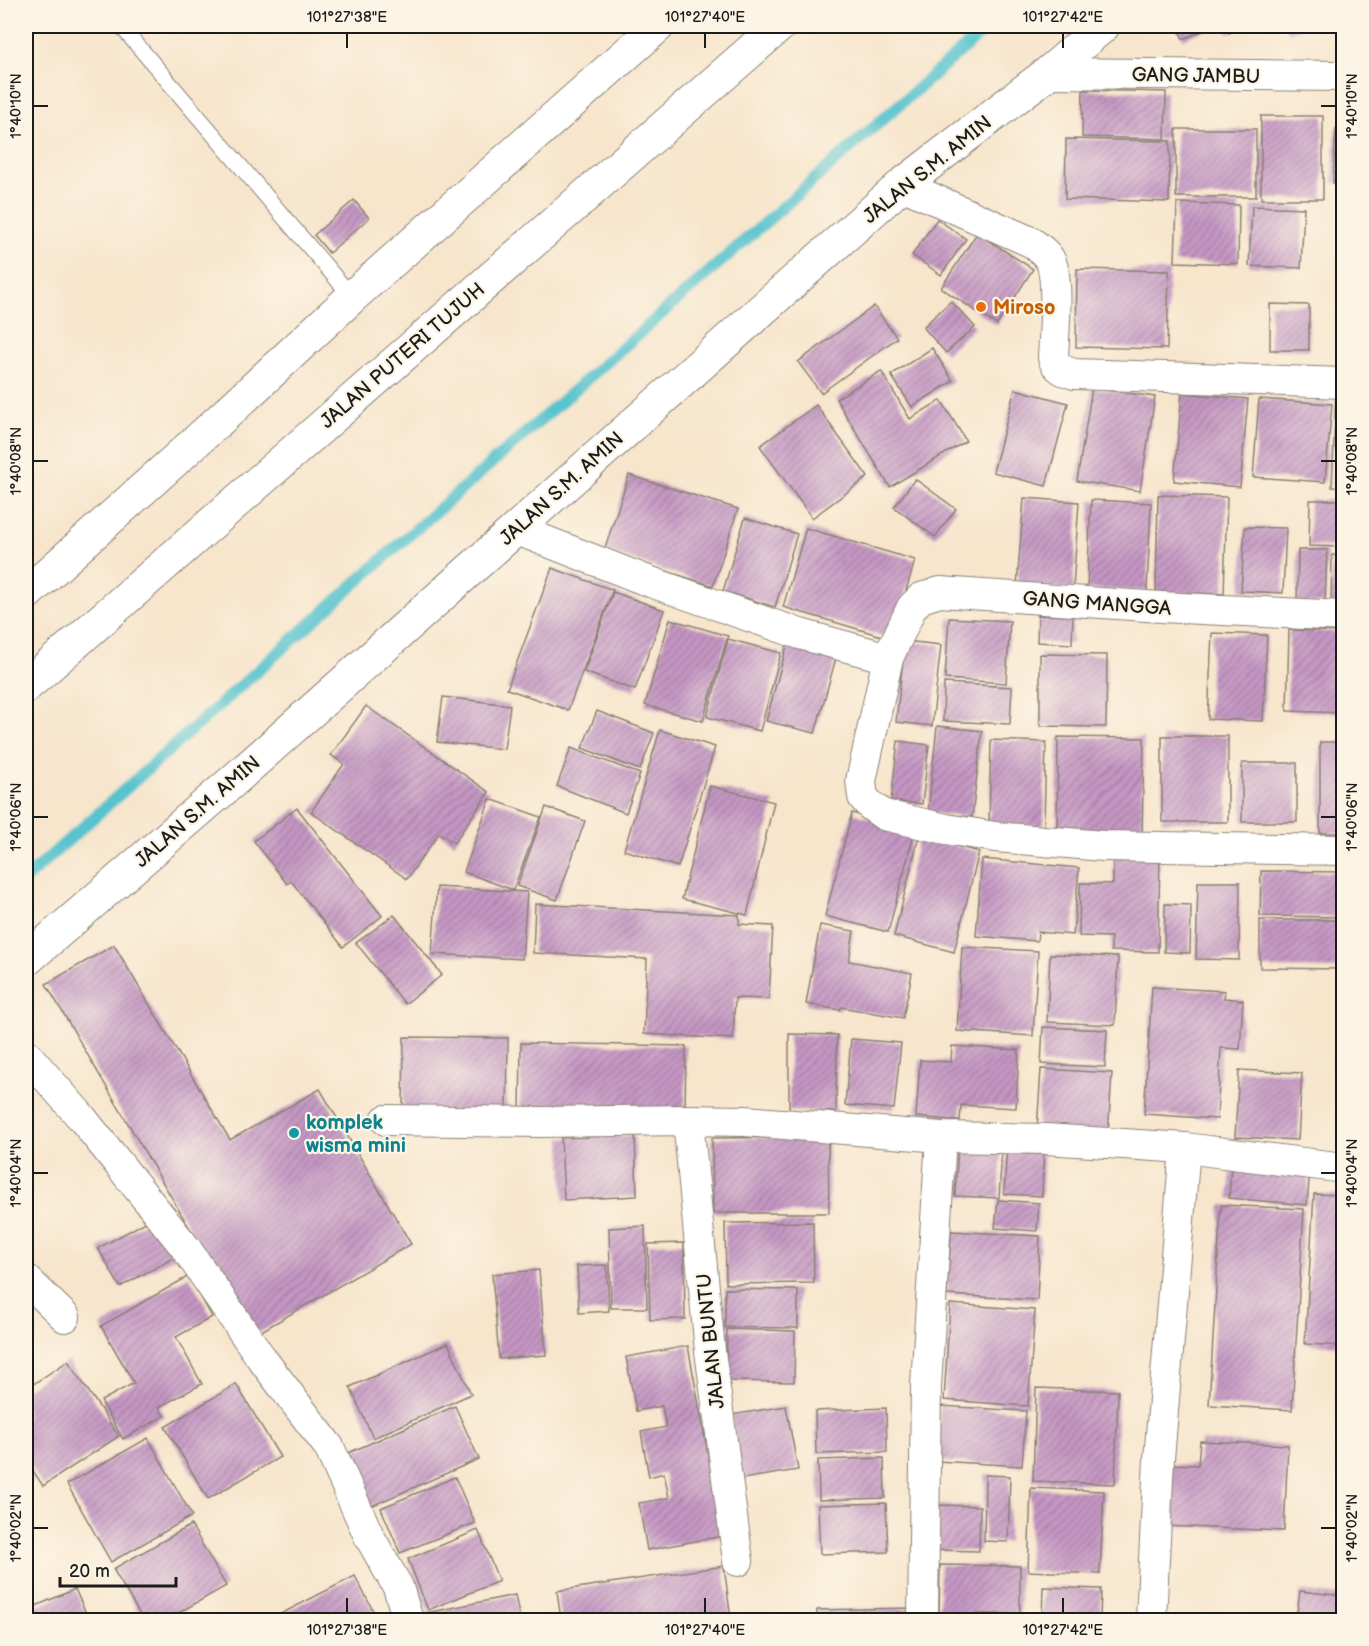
<svg xmlns="http://www.w3.org/2000/svg" width="1369" height="1646" font-family="'Balsamiq Sans',sans-serif">
<defs>
<pattern id="building-hatch" width="6" height="6" patternUnits="userSpaceOnUse" patternTransform="scale(1.5)"><rect width="6" height="6" fill="#c597c4"/><path d="M-1 1l2-2M0 6l6-6M5 7l2-2" fill="none" stroke="#9f7a9e"/></pattern>
</defs>
<rect width="100%" height="100%" fill="#fcf5e5"/>
<filter id="ink" filterUnits="userSpaceOnUse"><feTurbulence type="fractalNoise" baseFrequency=".0167" numOctaves="2"/><feDisplacementMap in="SourceGraphic" scale="12" xChannelSelector="R" yChannelSelector="G"/><feConvolveMatrix kernelMatrix="1 2 1 2 8 2 1 2 1" color-interpolation-filters="sRGB"/></filter>
<filter id="wash" filterUnits="userSpaceOnUse"><feTurbulence type="fractalNoise" baseFrequency=".008" numOctaves="4" result="noise"/><feDisplacementMap in="SourceGraphic" scale="24" xChannelSelector="R" yChannelSelector="G"/><feGaussianBlur stdDeviation="1.35" result="paint"/><feColorMatrix in="noise" values="0 0 0 0 0 0 0 0 0 0 0 0 0 0 0 0 0 1.4 0 .05"/><feComposite in="paint" operator="in"/></filter>
<g filter="url(#wash)">
<rect width="100%" height="100%" fill="#f7e5cc"/>
<g fill="none" stroke-linecap="round" stroke-linejoin="round">
<polyline stroke="#56c3ce" stroke-width="12" points="26,878 405,539 989,26"/>
</g>
<g id="blocks">
<g fill="url(#building-hatch)">
<polygon points="1177,26 1214,26 1183,39"/>
<polygon points="1225,26 1246,26 1229,33"/>
<polygon points="1285,26 1309,26 1288,33"/>
<polygon points="1083,90 1166,92 1165,139 1082,137"/>
<rect x="1261" y="116" width="62" height="83"/>
<polygon points="1336,128 1344,129 1344,183 1333,183"/>
<rect x="1176" y="129" width="80" height="68"/>
<polygon points="1066,139 1170,141 1169,202 1065,199"/>
<polygon points="354,200 369,218 329,253 314,235"/>
<polygon points="1177,203 1239,205 1238,264 1175,262"/>
<polygon points="1252,206 1304,208 1301,268 1249,266"/>
<polygon points="937,219 966,239 941,275 912,255"/>
<polygon points="977,233 1033,269 997,325 941,288"/>
<polygon points="1077,269 1169,271 1167,349 1076,347"/>
<polygon points="951,301 975,327 946,353 923,327"/>
<polygon points="1270,304 1309,305 1309,350 1270,350"/>
<polygon points="874,306 897,338 821,393 798,362"/>
<polygon points="932,348 953,381 912,407 891,375"/>
<polygon points="881,371 910,419 941,400 966,441 890,487 836,399"/>
<polygon points="1092,388 1155,397 1140,491 1077,481"/>
<polygon points="1015,389 1068,403 1046,486 993,472"/>
<polygon points="1182,393 1248,399 1240,487 1174,481"/>
<polygon points="1336,395 1344,395 1344,488 1332,487"/>
<polygon points="1259,399 1332,404 1325,482 1253,477"/>
<polygon points="816,405 868,477 812,518 760,446"/>
<polygon points="629,475 738,509 713,586 604,551"/>
<polygon points="915,479 956,509 935,537 894,507"/>
<polygon points="1158,495 1227,497 1224,594 1156,592"/>
<polygon points="1024,498 1079,502 1073,589 1017,585"/>
<polygon points="1091,500 1151,503 1147,591 1087,589"/>
<polygon points="1310,500 1344,500 1344,547 1309,546"/>
<polygon points="745,518 797,534 775,607 723,591"/>
<polygon points="1245,527 1286,528 1283,593 1241,591"/>
<polygon points="806,528 915,560 892,639 783,607"/>
<polygon points="1298,550 1327,550 1325,603 1297,603"/>
<polygon points="1332,555 1344,556 1344,609 1331,608"/>
<polygon points="552,568 613,590 568,710 507,689"/>
<polygon points="613,592 664,610 635,690 584,672"/>
<polygon points="1038,615 1073,616 1072,644 1037,642"/>
<polygon points="949,618 1010,621 1006,683 945,679"/>
<polygon points="670,619 728,636 703,721 645,705"/>
<polygon points="1289,630 1344,632 1344,713 1287,711"/>
<polygon points="1212,633 1267,635 1263,721 1208,719"/>
<polygon points="728,639 781,653 760,731 707,717"/>
<polygon points="905,641 941,645 932,726 896,722"/>
<polygon points="787,645 836,658 815,733 766,721"/>
<polygon points="1040,654 1107,655 1106,727 1040,726"/>
<polygon points="944,683 1012,687 1010,724 943,721"/>
<polygon points="443,697 510,705 504,749 437,742"/>
<polygon points="366,706 489,792 454,843 439,833 407,879 311,812 344,764 331,755"/>
<polygon points="597,711 654,733 640,770 582,748"/>
<polygon points="937,726 982,731 972,817 928,813"/>
<polygon points="660,730 715,747 678,867 624,850"/>
<rect x="1162" y="736" width="66" height="86"/>
<polygon points="1058,737 1144,738 1142,834 1057,833"/>
<polygon points="991,740 1046,742 1044,826 989,825"/>
<polygon points="898,741 929,745 922,804 891,801"/>
<rect x="1320" y="742" width="24" height="91"/>
<polygon points="571,748 640,774 626,813 557,786"/>
<rect x="1242" y="763" width="55" height="59"/>
<polygon points="710,786 774,802 747,915 682,899"/>
<polygon points="490,799 541,817 513,890 464,872"/>
<polygon points="546,807 585,821 557,900 517,886"/>
<polygon points="297,808 382,916 343,947 291,881 287,884 254,841"/>
<polygon points="852,813 915,830 888,932 825,916"/>
<polygon points="919,836 979,852 954,952 894,936"/>
<polygon points="1113,855 1160,856 1158,952 1111,951 1111,937 1079,936 1080,883 1113,884"/>
<polygon points="982,859 1079,868 1073,935 1038,932 1037,941 976,936"/>
<polygon points="1261,871 1344,872 1344,917 1260,916"/>
<polygon points="1198,882 1240,882 1239,960 1196,959"/>
<polygon points="437,887 527,892 522,959 432,954"/>
<polygon points="535,904 739,915 739,924 773,926 769,999 735,998 733,1039 644,1034 647,959 533,953"/>
<polygon points="1165,904 1191,905 1190,953 1164,952"/>
<polygon points="394,915 442,975 405,1004 356,943"/>
<polygon points="1260,920 1343,920 1343,969 1260,968"/>
<polygon points="820,925 854,931 849,961 912,973 903,1018 841,1007 840,1010 806,1004"/>
<polygon points="114,945 230,1140 320,1089 411,1244 253,1336 46,984"/>
<polygon points="962,947 1038,951 1033,1036 957,1031"/>
<polygon points="1050,954 1118,957 1115,1025 1047,1022"/>
<polygon points="1152,987 1225,991 1224,998 1243,1000 1240,1049 1221,1048 1217,1119 1144,1114"/>
<polygon points="1043,1027 1107,1030 1105,1067 1041,1064"/>
<polygon points="789,1034 837,1035 836,1112 789,1111"/>
<polygon points="404,1037 508,1038 507,1112 403,1110"/>
<polygon points="851,1039 901,1043 894,1109 845,1105"/>
<polygon points="521,1043 686,1046 685,1115 520,1112"/>
<polygon points="952,1046 1019,1050 1016,1108 961,1105 960,1121 916,1117 920,1060 951,1062"/>
<polygon points="1041,1069 1112,1073 1108,1135 1037,1130"/>
<polygon points="1239,1070 1302,1073 1298,1140 1235,1137"/>
<polygon points="635,1135 637,1196 564,1200 561,1138"/>
<polygon points="828,1137 829,1213 713,1213 712,1138"/>
<polygon points="958,1144 1002,1147 999,1198 955,1196"/>
<polygon points="1007,1144 1044,1146 1042,1196 1004,1194"/>
<polygon points="1231,1164 1310,1169 1307,1205 1229,1198"/>
<polygon points="1314,1194 1344,1195 1344,1346 1305,1344"/>
<polygon points="998,1200 1039,1203 1037,1231 995,1228"/>
<polygon points="1221,1205 1304,1209 1292,1410 1209,1405"/>
<polygon points="153,1218 175,1257 120,1287 98,1248"/>
<polygon points="813,1222 814,1283 726,1284 725,1223"/>
<polygon points="645,1226 647,1308 611,1308 609,1228"/>
<polygon points="951,1231 1040,1236 1037,1300 947,1295"/>
<polygon points="684,1243 685,1319 650,1320 648,1244"/>
<polygon points="607,1265 609,1311 579,1313 577,1266"/>
<polygon points="539,1270 546,1355 499,1359 492,1274"/>
<polygon points="189,1276 212,1317 176,1337 202,1384 159,1407 164,1416 123,1439 101,1401 134,1383 101,1326"/>
<polygon points="725,1289 798,1290 798,1328 725,1327"/>
<polygon points="950,1304 1035,1310 1028,1406 944,1400"/>
<polygon points="727,1329 795,1331 794,1382 726,1381"/>
<polygon points="448,1343 471,1394 373,1438 350,1387"/>
<polygon points="688,1346 723,1536 647,1550 639,1503 669,1498 664,1473 649,1477 641,1432 666,1427 662,1406 636,1411 626,1357"/>
<polygon points="68,1361 119,1436 43,1486 26,1460 26,1389"/>
<polygon points="236,1384 280,1457 208,1499 165,1427"/>
<polygon points="1036,1388 1118,1391 1115,1484 1033,1481"/>
<polygon points="455,1406 479,1459 369,1507 346,1454"/>
<polygon points="786,1406 798,1470 742,1479 731,1415"/>
<polygon points="940,1406 1026,1411 1022,1466 936,1461"/>
<polygon points="886,1408 887,1452 816,1454 815,1411"/>
<polygon points="148,1438 192,1516 111,1562 67,1484"/>
<polygon points="1200,1441 1288,1445 1284,1531 1164,1526 1167,1464 1198,1465"/>
<polygon points="884,1458 885,1498 819,1500 818,1460"/>
<polygon points="26,1470 33,1480 26,1485"/>
<polygon points="985,1475 1010,1476 1008,1542 984,1541"/>
<polygon points="455,1477 475,1523 400,1553 381,1508"/>
<polygon points="1031,1488 1104,1491 1100,1574 1028,1571"/>
<polygon points="886,1503 888,1552 820,1554 818,1505"/>
<polygon points="936,1505 980,1506 979,1551 935,1550"/>
<polygon points="191,1525 226,1586 166,1620 143,1620 113,1569"/>
<polygon points="478,1530 499,1581 428,1610 408,1559"/>
<polygon points="940,1565 1020,1566 1020,1614 939,1614"/>
<polygon points="724,1566 731,1620 561,1620 557,1591"/>
<polygon points="355,1576 378,1620 269,1620"/>
<polygon points="1043,1587 1101,1589 1100,1620 1042,1620"/>
<polygon points="75,1589 89,1620 34,1620 29,1609"/>
<polygon points="1300,1591 1344,1596 1344,1620 1296,1620"/>
<polygon points="515,1595 520,1620 423,1620 421,1614"/>
<polygon points="910,1608 911,1620 817,1620 817,1610"/>
</g>
</g>
</g>
<g filter="url(#ink)">
<use href="#blocks" fill-opacity="0" stroke="#8a8074" stroke-width="1.5"/>
<g fill="none" stroke-linecap="round" stroke-linejoin="round">
<defs>
<polyline id="service" points="121,26 352,297"/>
<g id="minor">
<polyline points="1048,73 1344,76"/>
<path d="M 902,185 L 1031,242 C 1039,248 1047,253 1051,262 C 1059,280 1054,335 1053,358 C 1056,368 1064,371 1074,374 L 1344,383"/>
<polyline points="515,529 645,580 800,634 888,658 861,781 863,797 871,806 884,815 946,829 995,837 1104,846 1344,850"/>
<polyline points="888,658 912,607 921,598 940,592 1161,607 1344,616"/>
<polyline points="26,1054 82,1118 185,1247 262,1359 329,1447 369,1536 398,1587 408,1620"/>
<polyline points="386,1120 541,1122 688,1120 745,1121 941,1137 1046,1139 1185,1148 1344,1168"/>
<polyline points="688,1120 710,1351 738,1561"/>
<polyline points="26,1279 65,1317"/>
<polyline points="923,1620 926,1386 941,1137"/>
<polyline points="1151,1620 1159,1459 1185,1148"/>
</g>
<polyline id="tertiary" points="26,960 233,781 902,185 1048,73 1103,26"/>
<g id="trunk">
<polyline points="26,594 212,427 352,297 658,26"/>
<polyline points="26,686 779,26"/>
</g>
</defs>
<use href="#service" stroke="#8a8074" stroke-width="17"/>
<use href="#minor" stroke="#8a8074" stroke-width="32"/>
<use href="#tertiary" stroke="#8a8074" stroke-width="35"/>
<use href="#trunk" stroke="#8a8074" stroke-width="35"/>
<use href="#service" stroke="#fff" stroke-width="15"/>
<use href="#minor" stroke="#fff" stroke-width="30"/>
<use href="#tertiary" stroke="#fff" stroke-width="33"/>
<use href="#trunk" stroke="#fff" stroke-width="33"/>
</g>
</g>
<path fill="none" stroke="#1c1c1c" stroke-width="2" d="M 347,33 L 347,48M 705,33 L 705,48M 1063,33 L 1063,48M 33,106 L 48,106M 1321,106 L 1336,106M 33,461 L 48,461M 1321,461 L 1336,461M 33,817 L 48,817M 1321,817 L 1336,817M 33,1173 L 48,1173M 1321,1173 L 1336,1173M 33,1528 L 48,1528M 1321,1528 L 1336,1528M 347,1598 L 347,1613M 705,1598 L 705,1613M 1063,1598 L 1063,1613"/>
<circle fill="#e8710a" stroke="#fcf5e5" stroke-width="2" cx="981" cy="307" r="6"/>
<circle fill="#0f9aa8" stroke="#fcf5e5" stroke-width="2" cx="294" cy="1133" r="6"/>
<g text-anchor="middle" stroke-width="4.5" stroke-linejoin="round" paint-order="stroke">
<g font-size="20" fill="#1c1c1c" stroke="#fcf5e5">
<text transform="translate(1196 75) rotate(1)" y="7">GANG JAMBU</text>
<text transform="translate(927 169) rotate(-39)" y="7">JALAN S.M. AMIN</text>
<text transform="translate(402 355) rotate(-41)" y="7">JALAN PUTERI TUJUH</text>
<text transform="translate(561 488) rotate(-42)" y="7">JALAN S.M. AMIN</text>
<text transform="translate(1097 603) rotate(4)" y="7">GANG MANGGA</text>
<text transform="translate(197 811) rotate(-41)" y="7">JALAN S.M. AMIN</text>
<text transform="translate(710 1341) rotate(-96)" y="7">JALAN BUNTU</text>
</g>
<g font-size="20" font-weight="bold" fill="#c56008" stroke="#fcf5e5" text-anchor="start">
<text x="993" y="314">Miroso</text>
</g>
<g font-size="20" font-weight="bold" fill="#0d838f" stroke="#fcf5e5" text-anchor="start">
<text x="306" y="1129">komplek<tspan x="306" dy="23">wisma mini</tspan></text>
</g>
</g>
<rect width="1369" height="1646" fill="none" stroke="#fcf5e5" stroke-width="66"/>
<path d="M60 1577v9h116v-9" fill="none" stroke="#1c1c1c" stroke-width="3"/>
<text x="69" y="1577" font-size="18" fill="#1c1c1c" stroke="#fcf5e5" stroke-width="4.5" paint-order="stroke">20 m</text>
<rect x="33" y="33" width="1303" height="1580" fill="none" stroke="#1c1c1c" stroke-width="2"/>
<g font-size="15" text-anchor="middle" fill="#1c1c1c">
<text x="347" y="22">101°27'38"E</text>
<text x="705" y="22">101°27'40"E</text>
<text x="1063" y="22">101°27'42"E</text>
<text transform="translate(16 106) rotate(-90)" y="5">1°40'10"N</text>
<text transform="translate(1352 106) rotate(-90)" y="5">1°40'10"N</text>
<text transform="translate(16 461) rotate(-90)" y="5">1°40'08"N</text>
<text transform="translate(1352 461) rotate(-90)" y="5">1°40'08"N</text>
<text transform="translate(16 817) rotate(-90)" y="5">1°40'06"N</text>
<text transform="translate(1352 817) rotate(-90)" y="5">1°40'06"N</text>
<text transform="translate(16 1173) rotate(-90)" y="5">1°40'04"N</text>
<text transform="translate(1352 1173) rotate(-90)" y="5">1°40'04"N</text>
<text transform="translate(16 1528) rotate(-90)" y="5">1°40'02"N</text>
<text transform="translate(1352 1528) rotate(-90)" y="5">1°40'02"N</text>
<text x="347" y="1635">101°27'38"E</text>
<text x="705" y="1635">101°27'40"E</text>
<text x="1063" y="1635">101°27'42"E</text>
</g>
</svg>
